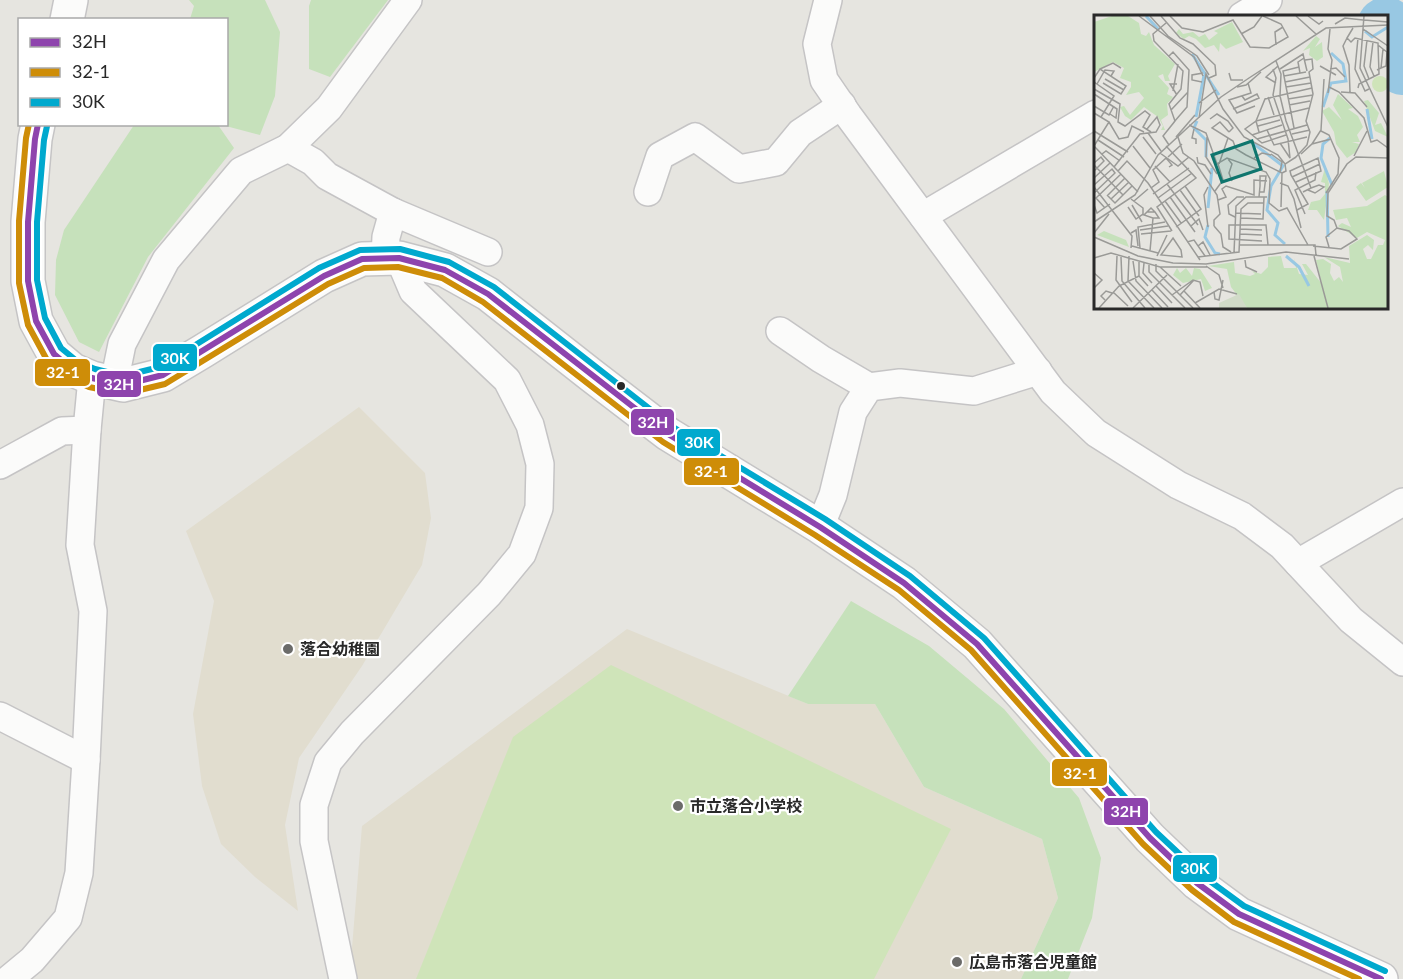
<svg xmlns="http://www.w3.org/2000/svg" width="1403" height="979" font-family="Lato,'Noto Sans JP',sans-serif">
<rect width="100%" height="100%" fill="#e6e5e0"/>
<g fill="#e1ddcf">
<polygon points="359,407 425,473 431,518 422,565 362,666 299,758 285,825 298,911 255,877 221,844 202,786 193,714 214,601 186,531"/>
<polygon points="627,629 808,704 875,704 924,787 1042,839 1058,898 1021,979 356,979 351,960 362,826"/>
</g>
<g fill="#c6e1bb">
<polygon points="189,0 265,0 280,32 275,96 260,135 222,125 226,124 226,20 190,19 194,6"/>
<polygon points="311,0 388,0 330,77 309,69 309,6"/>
<polygon points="134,125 218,125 234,148 148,257 99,352 79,342 55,295 56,260 64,230"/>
<polygon points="851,601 929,646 1004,709 1079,798 1101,858 1092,918 1068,979 1021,979 1058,898 1042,839 924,787 875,704 808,704 788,696"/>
</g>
<polygon fill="#cfe4b9" points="611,665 951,829 874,979 416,979 513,737"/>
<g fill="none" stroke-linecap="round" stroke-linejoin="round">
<polyline stroke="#98c8e3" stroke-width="58" points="1386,26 1394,41 1403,66"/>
<defs>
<g id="minor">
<polyline points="828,0 817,44 824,80 848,115 1053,392 1096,433 1178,485 1242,516 1282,546 1351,620 1403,662"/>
<polyline points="1242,16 1268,0"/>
<polyline points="288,148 313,162 327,176 393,212 488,252"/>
<polyline points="648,192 660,156 695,137 739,169 776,162 800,133 842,105"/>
<polyline points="923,216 1096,114"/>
<polyline points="385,258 386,237 393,212"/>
<polyline points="780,331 821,359 869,387"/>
<polyline points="114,383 122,344 166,260 241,171 288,148 329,108 408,0"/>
<polyline points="0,465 62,431 87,430"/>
<polyline points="820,527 833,495 853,412 869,387 900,383 974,391 1038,371"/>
<polyline points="1298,563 1403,502"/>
<polyline points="0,716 86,760"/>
<polyline points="9,979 32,960 68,918 79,873 86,760 93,611 80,545 87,430 92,378"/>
<polyline points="343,979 314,841 314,805 328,762 352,733 489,594 522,554 539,508 540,464 530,425 507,380 413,291 399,258"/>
</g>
<g id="tertiary">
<polyline points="67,20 71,0"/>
<polyline points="38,124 35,139 28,222 28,281 36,321 54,354 73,370 92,378 123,385 163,375 203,351 324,276 362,259 399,258 445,270 488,294 591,375 668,434 820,527 904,583 977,644 1150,838 1197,883 1239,914 1381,979"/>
</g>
</defs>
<use href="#minor" stroke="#c5c4c5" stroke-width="30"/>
<use href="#tertiary" stroke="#c5c4c5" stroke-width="36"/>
<use href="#minor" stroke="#fbfbfa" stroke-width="27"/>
<use href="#tertiary" stroke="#fbfbfa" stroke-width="33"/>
<defs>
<polyline id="bus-1" points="38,124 35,139 28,222 28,281 36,321 54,354 73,370 92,378 123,385 163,375 324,276 362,259 399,258 445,270 488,294 668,434 820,527 904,583 977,644 1150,838 1197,883 1239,914 1381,979"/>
<polyline id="bus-2" points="29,124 26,138 19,221 19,283 28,325 47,360 68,377 89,387 123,394 165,384 328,284 364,268 398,267 442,278 483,302 663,442 815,535 899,590 971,650 1143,844 1192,890 1234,922 1359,979"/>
<polyline id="bus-3" points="47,126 44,140 37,222 37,280 45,318 61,348 78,362 95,369 123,376 160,367 319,268 360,250 400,249 449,262 494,287 673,427 825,519 910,576 984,638 1156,832 1203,876 1244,906 1385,971"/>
</defs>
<use href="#bus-1" stroke="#fff" stroke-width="10"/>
<use href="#bus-2" stroke="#fff" stroke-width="10"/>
<use href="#bus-3" stroke="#fff" stroke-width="10"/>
<use href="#bus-1" stroke="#8e44ad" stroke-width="6"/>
<use href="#bus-2" stroke="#ce8d08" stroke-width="6"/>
<use href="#bus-3" stroke="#00a9ce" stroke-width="6"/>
</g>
<circle fill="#292929" stroke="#fff" stroke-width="2" cx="621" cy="386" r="5"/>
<g fill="#6b6b69" stroke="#fff" stroke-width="2">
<circle cx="288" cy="649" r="6"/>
<circle cx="678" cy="806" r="6"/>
<circle cx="957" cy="962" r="6"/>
</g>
<g text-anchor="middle" stroke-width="4.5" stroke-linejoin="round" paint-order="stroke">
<g font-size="16" font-weight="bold" fill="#292929" stroke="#fff" text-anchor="start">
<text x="300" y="655">落合幼稚園</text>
<text x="690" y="812">市立落合小学校</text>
<text x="969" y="968">広島市落合児童館</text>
</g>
</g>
<g transform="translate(1094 15)">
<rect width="294" height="294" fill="#e6e5e0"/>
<path d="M 18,1 L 34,1 L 45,8 L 47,19 L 52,21 L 55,17 L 60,30 L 81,49 L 74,61 L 76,66 L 71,66 L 69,59 L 64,61 L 75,73 L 73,79 L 79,82 L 73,89 L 74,100 L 67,105 L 71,115 L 67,115 L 69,111 L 64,102 L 50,92 L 37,105 L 31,101 L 26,92 L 30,91 L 36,100 L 50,83 L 45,77 L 32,80 L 37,72 L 37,67 L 26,63 L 30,53 L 19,47 L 0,57 L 0,7 ZM 138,7 L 149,27 L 132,34 L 126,28 L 125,37 L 120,30 L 111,33 L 102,24 L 95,21 L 90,24 L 82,18 L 85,14 L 89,19 L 99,17 L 105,22 L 111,19 L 115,25 L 124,18 L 120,16 ZM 222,21 L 226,24 L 221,32 L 228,27 L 229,42 L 223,46 L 215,40 L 216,33 L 209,36 ZM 244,79 L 259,93 L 254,94 L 264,101 L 269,112 L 263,120 L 266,127 L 258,127 L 265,129 L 262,137 L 253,143 L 242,129 L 240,117 L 228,96 L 235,92 L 248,105 L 239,90 ZM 274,85 L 285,98 L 281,110 L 287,108 L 294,122 L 281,116 L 270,86 ZM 231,153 L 235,169 L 230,205 L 223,195 L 214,195 L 217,187 L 226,185 L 231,179 L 231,168 L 227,167 ZM 290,156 L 294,172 L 272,186 L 262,172 L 267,168 L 271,173 L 268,168 ZM 291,180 L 294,182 L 294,293 L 153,293 L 137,272 L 133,254 L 114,251 L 140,247 L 141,258 L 156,261 L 161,259 L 158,256 L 167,259 L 174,252 L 174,242 L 187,241 L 190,253 L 202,253 L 200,243 L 205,259 L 214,260 L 208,249 L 212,249 L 228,269 L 222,245 L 229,244 L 237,249 L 236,258 L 240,266 L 245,262 L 249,267 L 246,252 L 230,242 L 256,248 L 255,231 L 273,220 L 280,225 L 279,235 L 274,230 L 269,234 L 273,244 L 277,244 L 284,230 L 289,230 L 291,225 L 273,217 L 263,223 L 244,211 L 248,208 L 257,212 L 253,203 L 242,205 L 239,195 L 273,191 ZM 10,216 L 32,225 L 35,232 L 3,220 ZM 83,253 L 86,258 L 92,253 L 98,261 L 100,253 L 106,254 L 118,273 L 111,276 L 107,264 L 89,268 L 79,260 Z" fill="#c6e1bb"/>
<path d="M 145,279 L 153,293 L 125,293 L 125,288 Z" fill="#d1dbc8"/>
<path d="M278 69a8 8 0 1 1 16 0a8 8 0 1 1-16 0Z" fill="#cfe4b9"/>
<path fill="none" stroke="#98c8e3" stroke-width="3" d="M 52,1 L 65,15M 271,16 L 278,22 L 294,12M 98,39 L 125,80M 229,92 L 237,68 L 252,66 L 249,49 L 237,38M 273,94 L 278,124M 102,102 L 110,60M 103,106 L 100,113 L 112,125 L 112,142M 236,123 L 229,129 L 227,143 L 238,170M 156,126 L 189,151 L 177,171 L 173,195 L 184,208 L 181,220 L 191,229M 233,176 L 234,222M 114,193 L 118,153M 114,210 L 111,222 L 121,238 L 126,239M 192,241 L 205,252 L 215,271"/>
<path fill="none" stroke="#9a9a97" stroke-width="1.5" d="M 45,1 L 100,42 L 109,61M 56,1 L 74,21 L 103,41 L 115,60M 67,1 L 86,23 L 99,29 L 121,50 L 122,60 L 115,63M 76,1 L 88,13 L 109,17 L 139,5 L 156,32 L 175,33 L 194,22 L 187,9 L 169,1M 202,1 L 222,19M 214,1 L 225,9 L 229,6M 270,1 L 266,53 L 294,112M 270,5 L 294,7M 72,8 L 59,19 L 60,26 L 89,56 L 87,74 L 75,89 L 81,106 L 69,121 L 75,130M 241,9 L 251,3 L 269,5M 259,13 L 253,23 L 257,27 L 261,23 L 284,28 L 285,59 L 265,69 L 264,73M 269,14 L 294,31M 147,19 L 160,12 L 168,1M 253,23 L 249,31 L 255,50 L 256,77M 264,23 L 261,54 L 271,76 L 275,74M 273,25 L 270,51 L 275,64M 279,27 L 276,52 L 280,61M 182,30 L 181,17 L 189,12M 75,41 L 79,37 L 95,55 L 93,92 L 80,107M 182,46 L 187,59 L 186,81 L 192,106 L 217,173M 226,51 L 242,60M 287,53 L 292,51 L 293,37 L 289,34M 6,54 L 19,48 L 27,53M 179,54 L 182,63 L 179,80 L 194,124 L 196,143 L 186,128M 186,54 L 209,39 L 213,56M 236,54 L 242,53 L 251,62M 283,55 L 287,53 L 289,34 L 284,30M 135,58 L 137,65 L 149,65M 206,58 L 204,47 L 210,43M 190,61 L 212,57M 0,63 L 6,54 L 32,71 L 27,79 L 9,68M 11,64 L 30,75M 0,67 L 20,81 L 7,102M 108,67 L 98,65 L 98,60 L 109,58M 191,67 L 216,62M 154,68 L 157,78 L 135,85 L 143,98 L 161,91M 182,68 L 172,62 L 184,51M 3,69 L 11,55 L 20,56 L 17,61M 143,72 L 152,70 L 167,57M 192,72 L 217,68M 235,72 L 245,77 L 270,103 L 277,127 L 283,125 L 294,133M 0,74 L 26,89 L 24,107 L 31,111 L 51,96 L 56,100 L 49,112 L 57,117M 79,76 L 84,49M 247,77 L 261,78 L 273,92M 234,78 L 238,45 L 234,34 L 236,14M 0,79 L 23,94 L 22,103 L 16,99M 83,80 L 76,69 L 83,69M 174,82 L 180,100M 194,84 L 219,80M 105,88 L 122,75M 195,90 L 216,86M 0,91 L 15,100 L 20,91M 139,94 L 165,83 L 163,79 L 151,85 L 148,81M 77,95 L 94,77M 0,98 L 15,107 L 0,131M 105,103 L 112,59 L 129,94 L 150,122 L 184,140 L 191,149M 116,104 L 123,99 L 134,106 L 139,113 L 135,117M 15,107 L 25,124 L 34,122 L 38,111 L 50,117M 95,110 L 112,118 L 123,149 L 133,143 L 172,157 L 176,164 L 175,188 L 185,196 L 193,193 L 214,230M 164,111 L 186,105M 200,113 L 189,56 L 205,52M 100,114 L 98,123 L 102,124 L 102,129M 173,115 L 180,130 L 213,122M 0,116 L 34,137M 227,116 L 235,120 L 245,143 L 244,159 L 232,178M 135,117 L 126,107 L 118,113 L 139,126 L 142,134 L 152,140 L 188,158 L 187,192M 165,117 L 162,106 L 215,93M 54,118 L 67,136M 198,119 L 216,115M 158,120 L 188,110M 192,120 L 168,128 L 151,114 L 162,106 L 171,84 L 218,73M 49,122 L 62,139M 82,122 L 101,100M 84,122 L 89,138 L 100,146 L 123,180 L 126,199 L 120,205 L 120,211M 113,122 L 112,142 L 123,159M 163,124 L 213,110M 4,125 L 30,142M 218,129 L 227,115 L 230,64M 0,131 L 44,177M 39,131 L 56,153M 72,131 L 102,163 L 63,192 L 78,216M 66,138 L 84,151 L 95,142M 8,139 L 12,136 L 26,146M 177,139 L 188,147 L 186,157M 207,139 L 218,129 L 237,124M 260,141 L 273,116M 74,142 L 88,129M 103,142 L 104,148 L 111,150 L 117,159M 160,143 L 168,138 L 177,140M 201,143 L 213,130 L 216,117 L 212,106 L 219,79 L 215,57 L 219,54 L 218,44 L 211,45M 134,144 L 138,149 L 135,158 L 138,166M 0,148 L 7,142 L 10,146 L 0,156M 125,149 L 134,123M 0,150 L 29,180M 61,151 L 76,167M 20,152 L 46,119 L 62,117 L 66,110 L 63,102 L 53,114M 24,156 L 33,146 L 54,168 L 106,245M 188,158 L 192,156 L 191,149 L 202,142M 198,162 L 226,149M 0,163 L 16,148M 202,167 L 227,156 L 224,143 L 196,156 L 197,160 L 214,189 L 203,195M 186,168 L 194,171 L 200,184 L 207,213M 73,169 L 104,210M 0,170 L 18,154 L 21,158 L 0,178M 0,172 L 38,221 L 37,233M 57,173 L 65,167 L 59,155 L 72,143 L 78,150 L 75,152M 86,175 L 105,201M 121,176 L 129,165 L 124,149M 209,177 L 217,173 L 225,170 L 230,172 L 221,178 L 214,175M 59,179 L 95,153M 13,180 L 21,188 L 38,171M 13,181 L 31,163M 76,182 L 101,217M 165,182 L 166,171 L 166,161 L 172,161 L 170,177 L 165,177M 64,183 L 98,158M 17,184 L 35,167M 124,185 L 132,182 L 128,174 L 132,171 L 160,180 L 160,165 L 173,166M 40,186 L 54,174M 71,186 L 87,208M 0,190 L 3,198 L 16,189M 38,190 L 48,207M 34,192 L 42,204 L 49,199 L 49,193 L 37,184M 11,193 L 2,183 L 27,159M 53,197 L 61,197 L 65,203 L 59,203M 141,198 L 167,199M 211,199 L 201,175 L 221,165 L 222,157M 141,202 L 135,199 L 134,190 L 143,182 L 150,182M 147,203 L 169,204 L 170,182M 0,207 L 41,180 L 64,140 L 127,82 L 155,63 L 232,13 L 294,10M 97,211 L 105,204 L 109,215M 120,211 L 127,219 L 129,232 L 137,237M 82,212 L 107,194 L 91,171M 114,212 L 110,180 L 114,172M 146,214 L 168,215M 46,215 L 74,211M 0,218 L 15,199M 37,218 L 42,215 L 44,231M 47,219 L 77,216M 146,219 L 168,220M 0,222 L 44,241 L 79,248 L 112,249 L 192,237 L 255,244M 79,223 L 87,235 L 88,242 L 67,240 ZM 168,226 L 135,224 L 135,210 L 172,210 L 174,230M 93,227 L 100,225 L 111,241M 146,230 L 221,230 L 222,240M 38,231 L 64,238M 104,231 L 109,227 L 116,240M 219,231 L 247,234 L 263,224 L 255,216 L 243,213 L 240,205 L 233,201 L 234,178 L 253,149 L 262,142 L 294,143M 235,232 L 232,222 L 243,213M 46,233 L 44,212 L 71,207M 56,236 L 59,203 L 50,200 L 57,193 L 61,197M 140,238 L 142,191 L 152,182 L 173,182M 23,241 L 22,265 L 38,287M 35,241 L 34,266 L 60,293M 63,241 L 73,220M 220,241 L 234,293M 27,242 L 28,266 L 51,293M 104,242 L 145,237 L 147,194 L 154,188 L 170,188M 0,243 L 17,238 L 66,252 L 113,252M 151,245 L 152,252 L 163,257M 39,246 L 42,266 L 68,293M 45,247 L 45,261 L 54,271M 50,248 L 49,258 L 58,268M 62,249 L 62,256 L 99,293M 55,250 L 55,257 L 91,293M 112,251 L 125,260 L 129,273M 66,252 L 87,271M 62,271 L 78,288M 0,273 L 8,265 L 0,258M 58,275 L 74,292M 90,276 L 106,293M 19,277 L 34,291M 120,277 L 121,284 L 125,285 L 129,265M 78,280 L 99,265 L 106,267 L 109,281M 86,280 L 100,265M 11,285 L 7,281 L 12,276 L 18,278M 101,288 L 125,274 L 143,279M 5,293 L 25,271 L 45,261M 39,293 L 73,260"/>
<path fill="#0f766e" fill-opacity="0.15" stroke="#0f766e" stroke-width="3" d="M 158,126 L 167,154 L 128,167 L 118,140 Z"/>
<rect width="294" height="294" fill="none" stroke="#292929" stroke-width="3"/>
</g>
<g stroke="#fff" stroke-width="2">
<rect x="152" y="343" width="46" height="29" rx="6" fill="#00a9ce"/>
<rect x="34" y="358" width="57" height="29" rx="6" fill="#ce8d08"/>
<rect x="96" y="370" width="46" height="28" rx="6" fill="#8e44ad"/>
<rect x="630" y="408" width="45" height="28" rx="6" fill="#8e44ad"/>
<rect x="676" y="428" width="45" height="29" rx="6" fill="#00a9ce"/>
<rect x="683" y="457" width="57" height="29" rx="6" fill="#ce8d08"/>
<rect x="1051" y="758" width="57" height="29" rx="6" fill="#ce8d08"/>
<rect x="1103" y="797" width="46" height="29" rx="6" fill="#8e44ad"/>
<rect x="1172" y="854" width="46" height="29" rx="6" fill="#00a9ce"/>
</g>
<g font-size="16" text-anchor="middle" font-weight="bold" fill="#fff">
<text x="175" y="364">30K</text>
<text x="63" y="378">32-1</text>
<text x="119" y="390">32H</text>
<text x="653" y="428">32H</text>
<text x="699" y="448">30K</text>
<text x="711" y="477">32-1</text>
<text x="1080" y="779">32-1</text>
<text x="1126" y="817">32H</text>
<text x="1195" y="874">30K</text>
</g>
<rect x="18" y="18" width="210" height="108" fill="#ffffff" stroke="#a9a9a9" stroke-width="1.5"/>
<rect x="30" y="38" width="30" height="9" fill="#8e44ad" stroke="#a9a9a9" stroke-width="1.5"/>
<text x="72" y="48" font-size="18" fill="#292929">32H</text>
<rect x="30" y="68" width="30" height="9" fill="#ce8d08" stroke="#a9a9a9" stroke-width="1.5"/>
<text x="72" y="78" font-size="18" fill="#292929">32-1</text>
<rect x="30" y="98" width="30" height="9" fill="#00a9ce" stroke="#a9a9a9" stroke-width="1.5"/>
<text x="72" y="108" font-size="18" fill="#292929">30K</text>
</svg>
